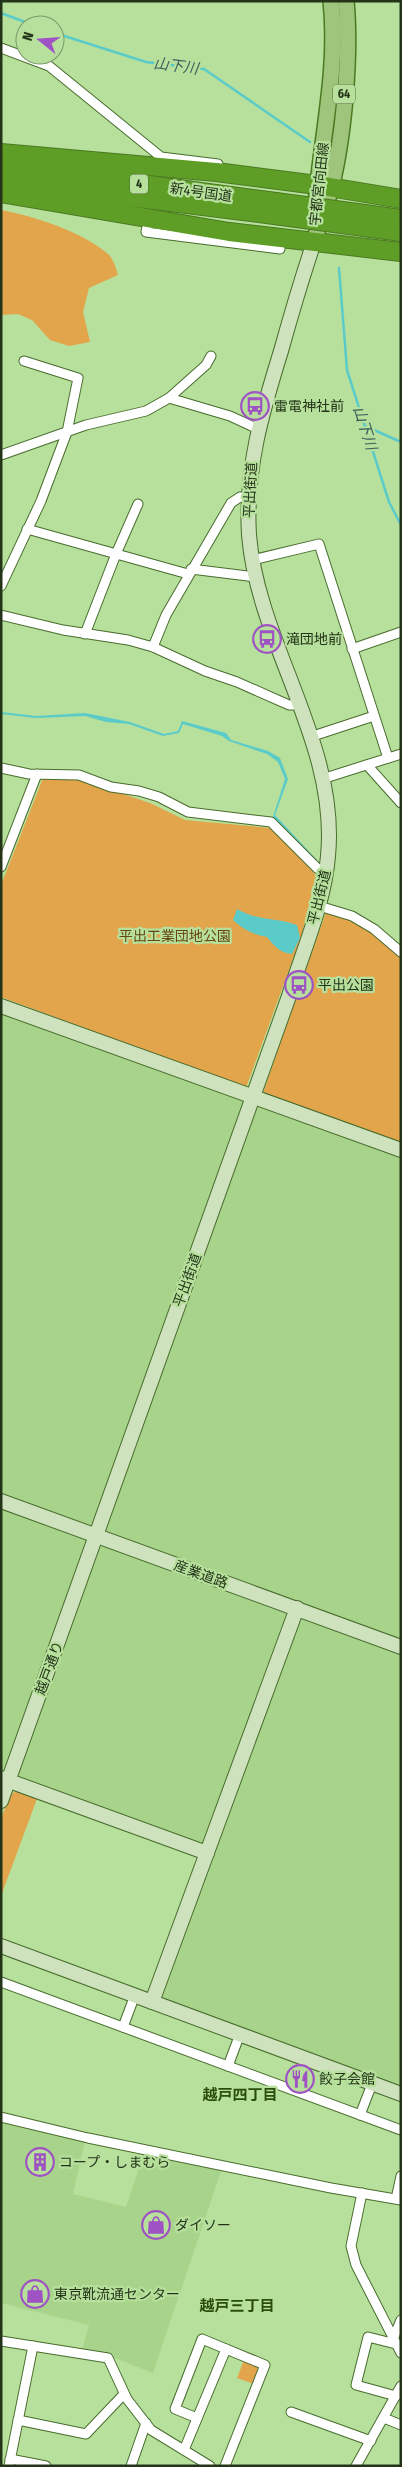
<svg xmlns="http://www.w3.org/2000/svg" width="402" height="2467" font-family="'Fira Sans Condensed','Noto Sans JP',sans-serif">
<rect width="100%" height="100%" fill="#b6e09c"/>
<g fill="#a7d48a">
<polygon points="1,1012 401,1154 401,2091 161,2001 160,1997 214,1851 1,1773"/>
<polygon points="1,2119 85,2141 73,2194 126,2207 144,2153 222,2168 153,2373 107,2355 82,2350 89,2325 1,2303"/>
</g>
<g fill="#e3a54c">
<path d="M 1,210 C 34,216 83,232 108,254 C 113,258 116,268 118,275 L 89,288 L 83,312 L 90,342 L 69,346 L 50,340 L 32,320 L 18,314 L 1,315 Z"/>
<polygon points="43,778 82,780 150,803 185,820 271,828 316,875 302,934 246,1088 1,997 1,885"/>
<polygon points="327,909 352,916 401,953 401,1143 263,1093"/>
<polygon points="20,1790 38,1796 1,1896 1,1819 10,1794"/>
<polygon points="244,2360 256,2365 259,2372 254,2384 237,2378"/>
</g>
<g fill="#5bcbc9">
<polygon points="1,712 36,716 85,713 130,722 164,734 178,731 182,721 226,733 231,740 268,751 280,758 288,779 275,815 317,860 316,863 273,817 285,779 278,762 267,754 229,741 222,736 183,724 179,733 163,736 129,724 106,722 85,716 35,718 1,714"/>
<path d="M 237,909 C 261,922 273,917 297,925 L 300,938 L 292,954 C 280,953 274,946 267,937 C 252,934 244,930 233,920 Z"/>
</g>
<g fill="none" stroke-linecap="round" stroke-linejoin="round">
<g stroke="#5bcbc9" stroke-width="2.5">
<polyline points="1,13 33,25"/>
<polyline points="55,33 146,62 204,69 310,142"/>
<polyline points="339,268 347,370 389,502 401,525"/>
<polyline points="365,426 401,442"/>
</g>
<defs>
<g id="street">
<polyline points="1,48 49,66 161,157 218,164"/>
<polyline points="147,227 146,232 280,249"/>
<polyline points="169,398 230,416 258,429"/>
<polyline points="1,455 86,425 146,411 169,398 206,365 211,356"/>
<polyline points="27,529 188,574"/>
<polyline points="252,560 319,544 388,758"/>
<polyline points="191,569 256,577"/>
<polyline points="1,586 41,501 67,432 78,378 24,361"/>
<polyline points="1,615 63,630 128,640 153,647 205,671 237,682 289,705 299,705"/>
<polyline points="85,634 116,554 138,504"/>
<polyline points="153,647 166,615 231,503 240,497 248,498"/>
<polyline points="352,649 401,632"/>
<polyline points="310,737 374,716"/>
<polyline points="367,765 401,803"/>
<polyline points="1,768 29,774 79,775 111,787 139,791 159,797 188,812 271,822 317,868 326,873"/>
<polyline points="322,779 401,754"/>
<polyline points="1,867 37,774"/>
<polyline points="319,906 352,916 374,929 401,952"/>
<polyline points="1,1982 401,2130"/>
<polyline points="123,2027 135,1995"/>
<polyline points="228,2066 240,2034"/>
<polyline points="360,2115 372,2084"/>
<polyline points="1,2117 88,2138 331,2188 401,2200"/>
<polyline points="362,2193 351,2246 356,2265 401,2353"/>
<polyline points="396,2199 401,2176"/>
<polyline points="393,2339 401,2320"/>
<polyline points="1,2341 108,2358 127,2399 151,2430 210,2466"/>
<polyline points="396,2396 356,2385 368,2337 396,2344"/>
<polyline points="291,2412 371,2441"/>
<polyline points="197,2418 175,2409 202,2339 226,2349"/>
<polyline points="384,2418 401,2425"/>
<polyline points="18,2420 86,2434 124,2394"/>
<polyline points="184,2450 226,2349 265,2365 225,2466"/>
<polyline points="10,2459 46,2466"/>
<polyline points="9,2466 33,2346"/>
<polyline points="131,2466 146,2423"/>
<polyline points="356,2466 401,2386"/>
</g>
<g id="secondary">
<polyline points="1,1006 401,1150"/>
<polyline points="1,1501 401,1647"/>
<polyline points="1,1778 207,1853"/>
<path d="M 1,1801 L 289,996 C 303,950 324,905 328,856 C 339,743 258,645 249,535 C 245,470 262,412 281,351 C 291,315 302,278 314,242"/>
<polyline points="1,1946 401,2094"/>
<polyline points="152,2002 297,1608"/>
</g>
<g id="primary">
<path d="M 315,218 C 319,146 339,74 331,1"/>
<path d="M 314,242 C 319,224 326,206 331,188 C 344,136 351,54 346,1"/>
</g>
<g id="highway">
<polyline points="1,153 216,172 317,185 401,199"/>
<polyline points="1,165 276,202"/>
<polyline points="1,181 274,215"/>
<polyline points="1,193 229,232 401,252"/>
<polyline points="365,214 401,219"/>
<polyline points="364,227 401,232"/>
</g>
</defs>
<use href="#street" stroke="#486c2d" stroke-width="11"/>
<use href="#secondary" stroke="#486c2d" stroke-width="16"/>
<use href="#primary" stroke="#4a7921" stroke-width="18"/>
<use href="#highway" stroke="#4a7921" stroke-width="20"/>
<use href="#street" stroke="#fff" stroke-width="9"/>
<use href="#secondary" stroke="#cfe2be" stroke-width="14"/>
<use href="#primary" stroke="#9fc57d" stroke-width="15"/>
<use href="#highway" stroke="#5f9e26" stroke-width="18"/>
<defs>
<g id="highway-bridge">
<polyline points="276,202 365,214"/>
<polyline points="274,215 364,227"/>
</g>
</defs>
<use href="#highway-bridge" stroke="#4a7921" stroke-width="20" stroke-linecap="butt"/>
<use href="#highway-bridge" stroke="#5f9e26" stroke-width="18"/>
</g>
<defs>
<symbol id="bus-ring" viewBox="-11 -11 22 22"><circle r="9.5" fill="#b6e09c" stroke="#9f52c3" stroke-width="1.5"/><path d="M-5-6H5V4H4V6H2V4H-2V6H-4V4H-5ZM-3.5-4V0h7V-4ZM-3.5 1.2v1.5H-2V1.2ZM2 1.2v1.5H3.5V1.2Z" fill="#9f52c3"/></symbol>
<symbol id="restaurant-ring" viewBox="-11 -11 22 22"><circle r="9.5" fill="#b6e09c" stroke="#9f52c3" stroke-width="1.5"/><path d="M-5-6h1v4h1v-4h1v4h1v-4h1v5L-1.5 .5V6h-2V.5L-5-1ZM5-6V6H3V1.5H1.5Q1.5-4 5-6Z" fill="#9f52c3"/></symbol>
<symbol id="building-ring" viewBox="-11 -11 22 22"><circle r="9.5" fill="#b6e09c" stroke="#9f52c3" stroke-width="1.5"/><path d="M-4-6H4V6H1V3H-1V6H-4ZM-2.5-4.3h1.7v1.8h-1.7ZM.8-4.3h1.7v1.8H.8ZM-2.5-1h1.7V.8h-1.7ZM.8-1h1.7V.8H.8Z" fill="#9f52c3"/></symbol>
<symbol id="shop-ring" viewBox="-11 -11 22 22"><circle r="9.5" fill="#b6e09c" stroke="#9f52c3" stroke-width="1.5"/><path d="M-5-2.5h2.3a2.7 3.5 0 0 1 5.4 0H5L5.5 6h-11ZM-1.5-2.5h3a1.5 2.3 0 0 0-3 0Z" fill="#9f52c3"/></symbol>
</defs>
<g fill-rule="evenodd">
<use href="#bus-ring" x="239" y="390" width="32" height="32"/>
<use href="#bus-ring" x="251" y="623" width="32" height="32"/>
<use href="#bus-ring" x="283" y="969" width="32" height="32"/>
<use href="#restaurant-ring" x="284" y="2063" width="32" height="32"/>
<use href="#building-ring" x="24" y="2146" width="32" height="32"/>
<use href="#shop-ring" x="140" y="2209" width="32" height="32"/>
<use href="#shop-ring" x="19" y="2278" width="32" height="32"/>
</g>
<g text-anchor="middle" stroke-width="4.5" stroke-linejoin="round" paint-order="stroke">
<g fill="#b6e09c" stroke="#506840" stroke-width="1">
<rect x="333" y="84.5" width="22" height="19" rx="4"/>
<rect x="130" y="174.5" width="18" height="19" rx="4"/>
</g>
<g font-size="12" font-weight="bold" fill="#243419">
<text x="344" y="98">64</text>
<text x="139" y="188">4</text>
</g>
<g font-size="14" fill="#243419" stroke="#b6e09c">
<text transform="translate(319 184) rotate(-84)" y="5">宇都宮向田線</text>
<text transform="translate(201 192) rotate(8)" y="5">新4号国道</text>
<text transform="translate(250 490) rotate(-87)" y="5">平出街道</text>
<text transform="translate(319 897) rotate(-76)" y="5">平出街道</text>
<text transform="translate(187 1280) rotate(-70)" y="5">平出街道</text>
<text transform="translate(201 1574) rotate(20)" y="5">産業道路</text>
<text transform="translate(49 1668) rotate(-70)" y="5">越戸通り</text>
</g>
<g font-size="14" fill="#243419" stroke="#b6e09c" text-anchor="start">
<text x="274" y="411">雷電神社前</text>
<text x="286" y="644">滝団地前</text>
<text x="318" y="990">平出公園</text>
<text x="319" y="2084">餃子会館</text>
<text x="59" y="2167">コープ・しまむら</text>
<text x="175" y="2230">ダイソー</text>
<text x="54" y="2299">東京靴流通センター</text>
</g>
<g font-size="14" fill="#674611" stroke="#b6e09c">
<text x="175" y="941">平出工業団地公園</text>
</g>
<g font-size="15" font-style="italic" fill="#3d5f5e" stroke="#b6e09c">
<text transform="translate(176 66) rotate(7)" y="5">山下川</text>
<text transform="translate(365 428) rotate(72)" y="5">山下川</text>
</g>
<g font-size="15" font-weight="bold" fill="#2b4d0a" stroke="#b6e09c">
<text x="240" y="2100">越戸四丁目</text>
<text x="237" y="2311">越戸三丁目</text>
</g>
</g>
<rect width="402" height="2467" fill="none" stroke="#243419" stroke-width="5"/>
<g transform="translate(40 40) rotate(287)"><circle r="24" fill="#b6e09c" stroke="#7c9b68"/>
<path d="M0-4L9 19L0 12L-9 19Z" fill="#9f52c3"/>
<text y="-8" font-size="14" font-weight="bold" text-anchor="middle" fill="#243419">N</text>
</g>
</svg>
